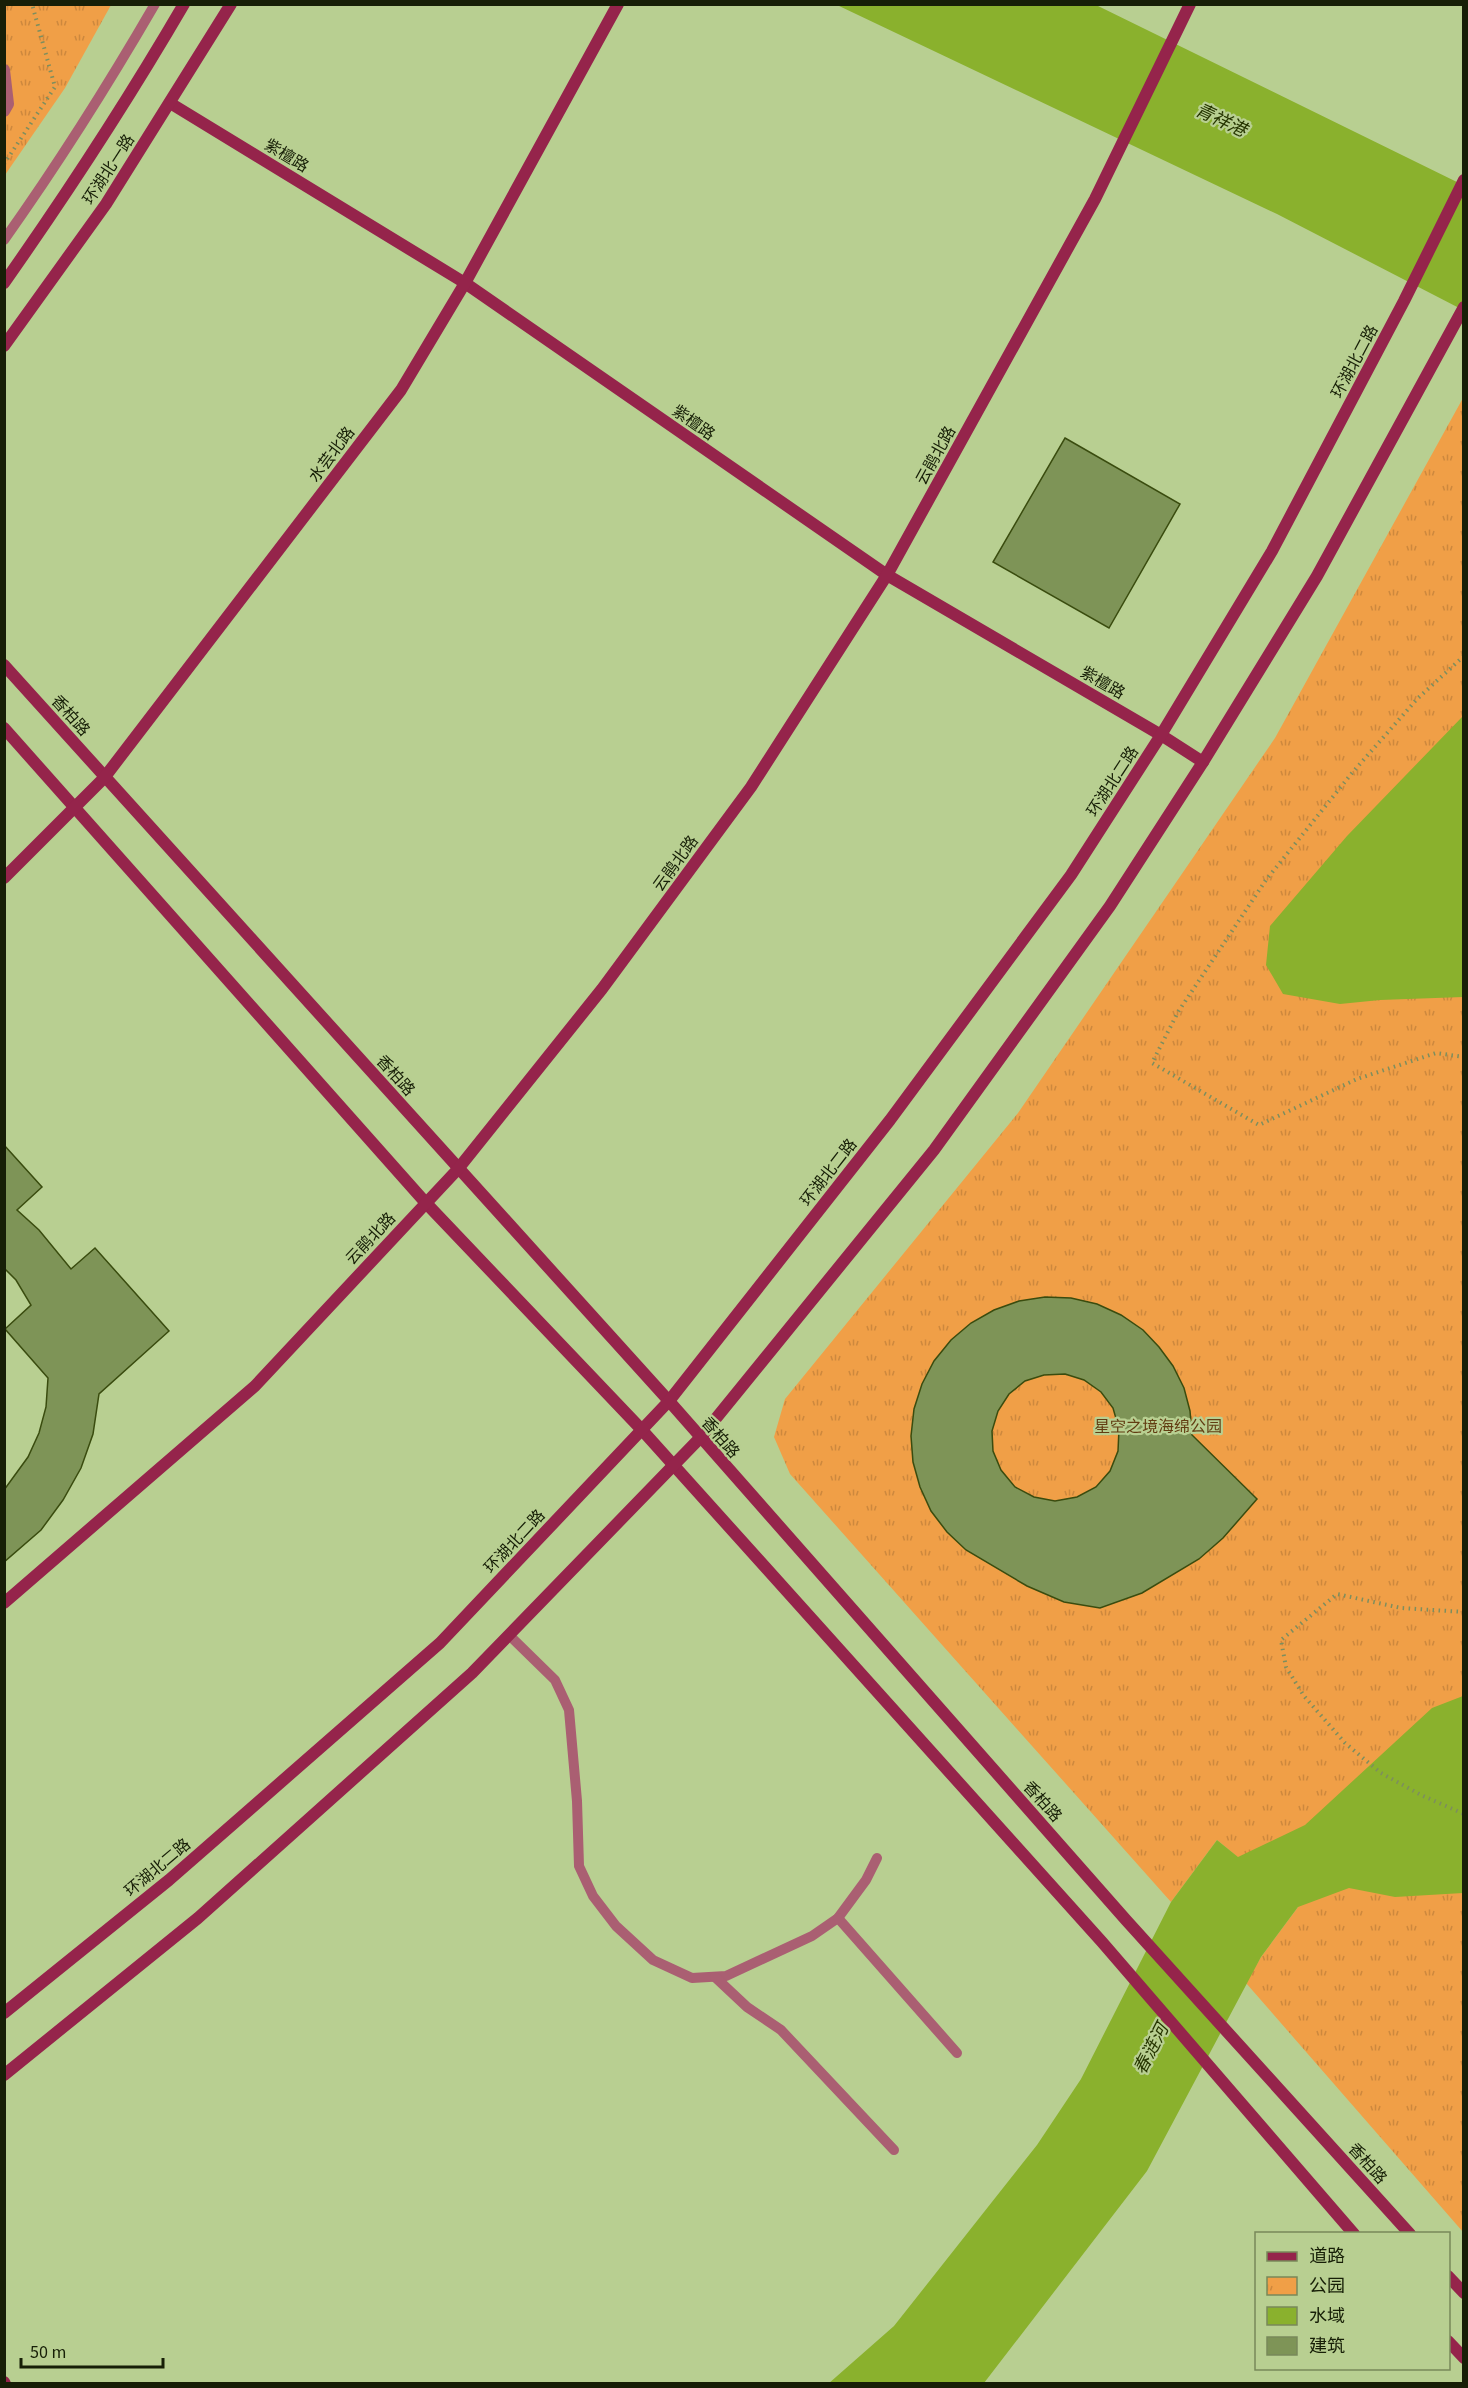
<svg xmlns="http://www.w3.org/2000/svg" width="1468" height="2388" font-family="'Source Sans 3','Noto Sans SC',sans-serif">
<defs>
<pattern id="park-tufts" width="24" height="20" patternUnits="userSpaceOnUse" patternTransform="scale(1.5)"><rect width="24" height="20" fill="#f09f47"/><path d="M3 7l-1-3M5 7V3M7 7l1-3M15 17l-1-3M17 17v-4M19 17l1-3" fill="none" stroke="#cd883d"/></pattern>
</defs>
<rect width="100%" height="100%" fill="#b8cf91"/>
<g fill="url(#park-tufts)">
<polygon points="5,5 111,5 65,88 5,175"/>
<polygon points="1463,398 1463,2232 1246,1983 1261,1957 1298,1907 1217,1840 1171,1902 790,1474 774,1437 785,1399 1018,1113 1275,738"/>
</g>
<g fill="#8ab12d">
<polygon points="837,5 1096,5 1463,185 1463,310 1277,214"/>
<polygon points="1463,716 1463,997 1380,1000 1340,1004 1283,994 1266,965 1270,926 1347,836"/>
<polygon points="1463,1696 1463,1893 1395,1897 1349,1888 1298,1907 1261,1957 1147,2171 984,2383 828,2384 894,2326 1037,2145 1081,2079 1171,1902 1217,1840 1238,1857 1305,1825 1432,1708"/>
</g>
<g fill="#7e9457" stroke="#3a4c0f" stroke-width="1.5" fill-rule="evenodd">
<polygon points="1065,438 1180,504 1109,628 993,562"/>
<polygon points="4,1145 42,1187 17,1210 39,1230 71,1269 95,1248 169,1331 99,1394 93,1434 81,1468 63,1500 41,1530 4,1562 4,1490 28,1457 39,1433 46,1407 48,1378 5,1329 31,1305 16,1280 4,1268"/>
<path d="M 1045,1297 L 1071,1298 L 1097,1304 L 1121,1315 L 1143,1330 L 1159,1347 L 1173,1366 L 1184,1388 L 1190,1411 L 1192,1435 L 1257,1499 L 1223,1538 L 1199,1559 L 1142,1593 L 1100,1608 L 1064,1602 L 1027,1586 L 966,1550 L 947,1532 L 931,1511 L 920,1487 L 913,1462 L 911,1436 L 914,1409 L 922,1384 L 934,1361 L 951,1340 L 971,1323 L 994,1310 L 1019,1301 ZM 1065,1374 L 1084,1380 L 1101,1392 L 1113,1408 L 1119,1429 L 1118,1451 L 1110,1471 L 1096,1487 L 1077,1497 L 1055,1501 L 1034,1497 L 1015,1487 L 1001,1470 L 993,1451 L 992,1431 L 998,1411 L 1009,1394 L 1025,1381 L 1044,1375 Z"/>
</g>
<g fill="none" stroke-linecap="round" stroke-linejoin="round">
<g stroke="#7d8e5e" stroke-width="4" stroke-dasharray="1.5 4.5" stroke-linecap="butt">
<polyline points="4,164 55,87 32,4"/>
<polyline points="1464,656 1417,699 1352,773 1266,880 1178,1012 1152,1063 1259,1125 1357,1079 1436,1053 1464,1057"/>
<polyline points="1464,1612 1401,1608 1337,1594 1281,1640 1286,1667 1304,1696 1345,1743 1381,1773 1421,1795 1464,1814"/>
</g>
<g stroke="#aa5f72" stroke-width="10">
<path d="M 4,240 C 58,164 108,85 155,4"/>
<polyline points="509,1635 555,1680 569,1710 577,1801 579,1866 593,1896 616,1926 653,1960 692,1978 726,1976 812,1936 838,1918 866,1880 877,1858"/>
<polyline points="838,1918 957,2053"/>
<polyline points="715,1977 747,2007 781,2030 894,2150"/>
</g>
<polyline stroke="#aa5f72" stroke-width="12" points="4,70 8,104 4,111"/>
<g stroke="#95244b" stroke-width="12">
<polyline points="170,103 465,283 887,575 1161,735 1203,762"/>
<path d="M 4,283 C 68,192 128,100 184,4"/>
<polyline points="4,346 106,204 231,4"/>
<polyline points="4,665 669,1401 1126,1920 1410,2234"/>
<polyline points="4,728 425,1202 642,1430 1102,1942 1354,2234"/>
<polyline points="4,878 104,778 401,390 465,283 618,4"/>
<polyline points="4,1603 255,1386 458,1169 602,989 751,787 887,575 1095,199 1190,4"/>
<polyline points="4,2013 169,1880 440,1643 669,1401 890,1120 1071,875 1161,735 1272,551 1404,301 1464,180"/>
<polyline points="4,2075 198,1918 472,1673 700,1438 934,1150 1110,906 1203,762 1317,576 1464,307"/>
<polyline points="1448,2276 1464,2293"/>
<polyline points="1448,2341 1464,2358"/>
<polyline points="4,2382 5,2384"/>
</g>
</g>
<g text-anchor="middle" stroke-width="4.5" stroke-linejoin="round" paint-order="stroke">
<g font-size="16" fill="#171f07" stroke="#b8cf91">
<text transform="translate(287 155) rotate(31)" y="6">紫檀路</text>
<text transform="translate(108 169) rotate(-57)" y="6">环湖北一路</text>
<text transform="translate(1354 361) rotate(-62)" y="6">环湖北二路</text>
<text transform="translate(694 422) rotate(35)" y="6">紫檀路</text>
<text transform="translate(331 454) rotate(-53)" y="6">水芸北路</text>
<text transform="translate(935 455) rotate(-61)" y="6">云鹃北路</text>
<text transform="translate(1103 682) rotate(30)" y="6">紫檀路</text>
<text transform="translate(71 715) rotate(48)" y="6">香柏路</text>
<text transform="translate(1112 781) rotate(-57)" y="6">环湖北二路</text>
<text transform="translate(675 863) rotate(-54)" y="6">云鹃北路</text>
<text transform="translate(396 1075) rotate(48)" y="6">香柏路</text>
<text transform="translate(828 1172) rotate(-52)" y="6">环湖北二路</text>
<text transform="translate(370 1238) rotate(-47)" y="6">云鹃北路</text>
<text transform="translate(721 1437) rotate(49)" y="6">香柏路</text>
<text transform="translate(514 1541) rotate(-47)" y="6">环湖北二路</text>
<text transform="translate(1043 1801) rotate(48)" y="6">香柏路</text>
<text transform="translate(157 1867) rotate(-40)" y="6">环湖北二路</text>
<text transform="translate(1368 2163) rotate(48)" y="6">香柏路</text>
</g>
<g font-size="16" fill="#623d12" stroke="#b8cf91">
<text x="1158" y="1432">星空之境海绵公园</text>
</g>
<g font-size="18" font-style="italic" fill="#263500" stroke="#b8cf91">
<text transform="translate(1221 120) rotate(25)" y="6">青祥港</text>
<text transform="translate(1151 2049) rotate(-63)" y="6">春涟河</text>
</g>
</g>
<rect width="1468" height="2388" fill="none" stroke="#171f07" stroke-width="12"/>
<rect x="1255" y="2232" width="195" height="138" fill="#b8cf91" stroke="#78895a" stroke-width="1.5"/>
<rect x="1267" y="2252" width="30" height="9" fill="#95244b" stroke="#78895a" stroke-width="1.5"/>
<text x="1309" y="2262" font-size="18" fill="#171f07">道路</text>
<rect x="1267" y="2277" width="30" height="18" fill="url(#park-tufts)" stroke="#78895a" stroke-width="1.5"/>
<text x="1309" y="2292" font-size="18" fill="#171f07">公园</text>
<rect x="1267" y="2307" width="30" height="18" fill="#8ab12d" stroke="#78895a" stroke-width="1.5"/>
<text x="1309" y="2322" font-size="18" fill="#171f07">水域</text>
<rect x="1267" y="2337" width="30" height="18" fill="#7e9457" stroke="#78895a" stroke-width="1.5"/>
<text x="1309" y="2352" font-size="18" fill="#171f07">建筑</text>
<path d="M21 2358v9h142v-9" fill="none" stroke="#171f07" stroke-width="3"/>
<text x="30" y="2358" font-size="18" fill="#171f07" stroke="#b8cf91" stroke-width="4.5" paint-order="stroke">50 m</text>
</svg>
